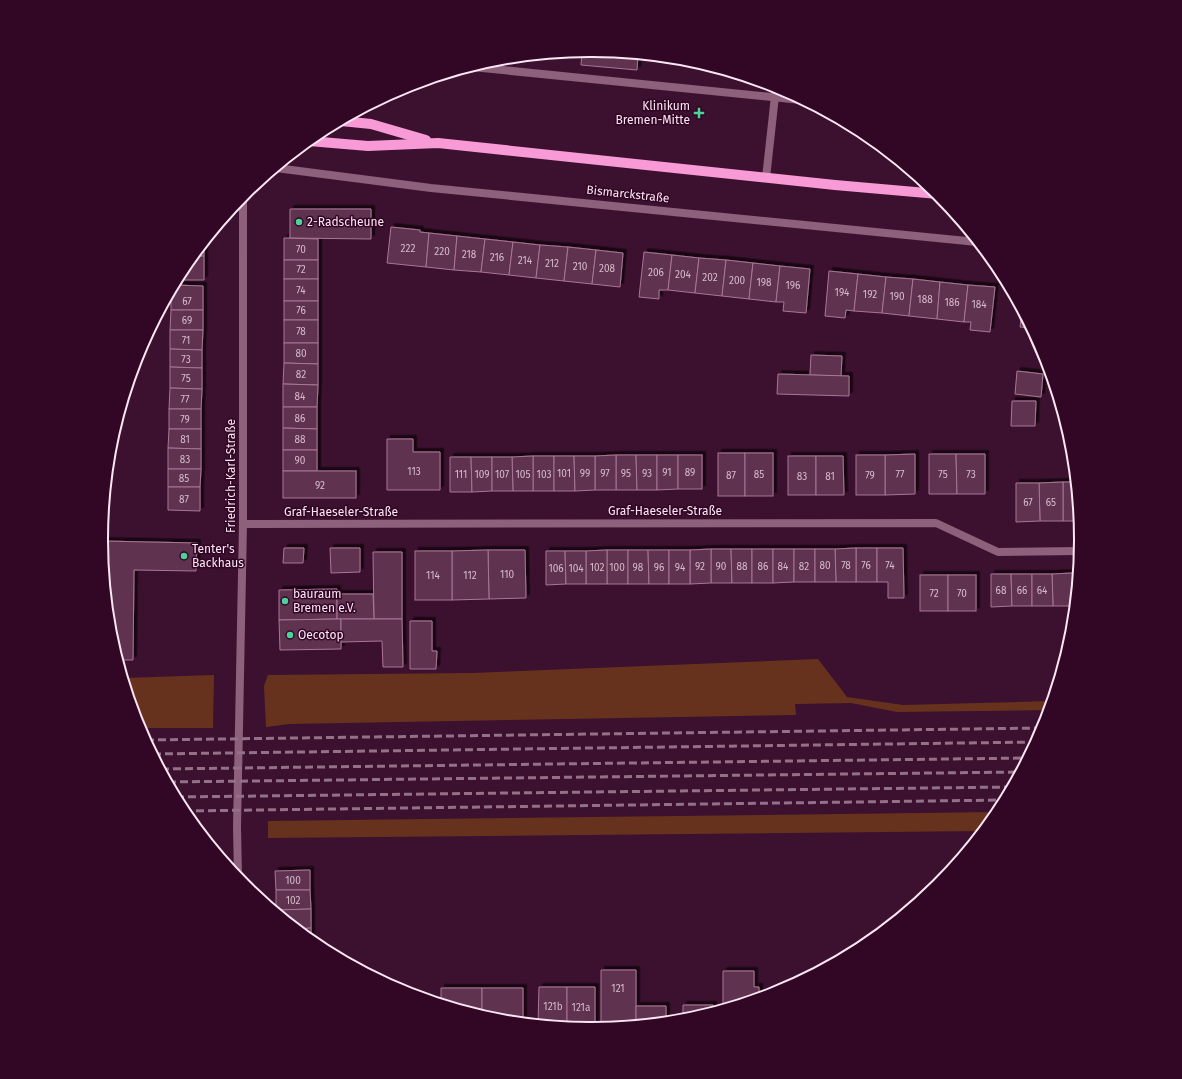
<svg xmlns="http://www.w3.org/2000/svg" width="1182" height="1079" font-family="'Fira Sans',sans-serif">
<defs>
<filter id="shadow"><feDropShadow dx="3.5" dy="-3.5" stdDeviation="0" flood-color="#0009"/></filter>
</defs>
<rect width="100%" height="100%" fill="#3c112f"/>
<g fill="#67321d">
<polygon points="818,659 847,697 903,705 1051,701 1048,710 897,712 851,703 795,704 796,715 289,724 266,727 264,686 268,675 473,673"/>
<polygon points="214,675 213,728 139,728 124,678"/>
<polygon points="998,812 982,831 268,838 268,821"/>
</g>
<g fill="#5f314f" stroke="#aa7696" filter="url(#shadow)">
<polygon points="591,50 638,55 637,70 581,65 582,51"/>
<polygon points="290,209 371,209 371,239 290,238"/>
<polygon points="391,227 420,230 420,232 429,233 426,267 387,263"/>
<polygon points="429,233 457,236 454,270 426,267"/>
<polygon points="457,236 485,239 481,272 454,270"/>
<polygon points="284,238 318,239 318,260 284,260"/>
<polygon points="485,239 513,242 509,275 481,272"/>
<polygon points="513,242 540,245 536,278 509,275"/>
<polygon points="204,244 204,256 193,256"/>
<polygon points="540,245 568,247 564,281 536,278"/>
<polygon points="568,247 596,250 592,284 564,281"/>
<polygon points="596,250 623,253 620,287 592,284"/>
<polygon points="644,252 672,255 668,290 659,290 659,299 639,297"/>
<polygon points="672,255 699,258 695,293 668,290"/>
<polygon points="193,256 204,256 204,280 178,280 184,267"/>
<polygon points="699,258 726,260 722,296 695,293"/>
<rect x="284" y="260" width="34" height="19"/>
<polygon points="726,260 753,263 749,299 722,296"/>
<polygon points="753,263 780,266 776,302 749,299"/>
<polygon points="780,266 810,269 806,313 783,311 784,302 776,302"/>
<polygon points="829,271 858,274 854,311 846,310 845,318 825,316"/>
<polygon points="858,274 886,277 882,313 854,311"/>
<polygon points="886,277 913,279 909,316 882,313"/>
<rect x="284" y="279" width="34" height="22"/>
<polygon points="913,279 940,282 937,319 909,316"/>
<polygon points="940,282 968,285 964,322 937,319"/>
<polygon points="175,285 203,286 203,310 171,310 171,292"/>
<polygon points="968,285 995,287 990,332 970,330 971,322 964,322"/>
<rect x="284" y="301" width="34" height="19"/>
<polygon points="171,310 203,310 203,330 170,330"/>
<polygon points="1022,312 1030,328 1020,327"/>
<rect x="284" y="320" width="34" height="23"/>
<polygon points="170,330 203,330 202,350 170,349"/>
<polygon points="284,343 318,343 318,364 284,363"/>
<polygon points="170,349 202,350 202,368 170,367"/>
<polygon points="811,355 842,356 841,376 810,375"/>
<polygon points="284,363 318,364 318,385 283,384"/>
<polygon points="170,367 202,368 202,389 170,388"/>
<polygon points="1017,371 1043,374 1041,397 1015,394"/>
<polygon points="778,374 849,376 849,396 777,394"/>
<polygon points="283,384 318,385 317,407 283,407"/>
<polygon points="170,388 202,389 201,409 169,409"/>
<polygon points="1012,401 1036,401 1035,426 1011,426"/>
<polygon points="283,407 317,407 317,429 283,428"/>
<rect x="169" y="409" width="32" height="20"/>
<polygon points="283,428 317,429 317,450 283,450"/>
<polygon points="169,429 201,429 201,449 168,448"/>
<polygon points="387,439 413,439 413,452 440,452 440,490 387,490"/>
<polygon points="168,448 201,449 201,469 168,469"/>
<rect x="283" y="450" width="34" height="21"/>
<rect x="718" y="453" width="27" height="43"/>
<rect x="745" y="453" width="28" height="43"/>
<polygon points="915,454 915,494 885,495 885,455"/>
<polygon points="929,454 956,454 957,494 929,494"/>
<polygon points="956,454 985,454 985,494 957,494"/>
<polygon points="616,455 636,455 637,490 616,490"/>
<polygon points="616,455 616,490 595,490 595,456"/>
<polygon points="636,455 657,455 657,490 637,490"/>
<polygon points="657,455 678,455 678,489 657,490"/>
<rect x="678" y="455" width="24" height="34"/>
<rect x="856" y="455" width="29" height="40"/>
<rect x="533" y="456" width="21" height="35"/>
<polygon points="533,456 533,491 513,491 512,457"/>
<polygon points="554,456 574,456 575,491 554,491"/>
<polygon points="574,456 595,456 595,490 575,491"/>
<rect x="788" y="456" width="28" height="39"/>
<polygon points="816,456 843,456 844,495 816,495"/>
<polygon points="450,457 471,457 472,492 450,492"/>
<polygon points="471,457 492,457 492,491 472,492"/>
<polygon points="492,457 512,457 513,491 492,491"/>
<polygon points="168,469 201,469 200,487 168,487"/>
<rect x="283" y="471" width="73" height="27"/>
<polygon points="1063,482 1075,482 1079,521 1063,521"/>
<polygon points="1063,482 1063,521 1040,521 1039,483"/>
<polygon points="1016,483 1039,483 1040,521 1016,522"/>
<polygon points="168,487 200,487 200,511 168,510"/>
<polygon points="102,541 197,543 196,571 134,570 133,660 118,660 111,635"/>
<polygon points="284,548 304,548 303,563 283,563"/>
<polygon points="330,548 360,548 360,572 331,573"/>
<rect x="856" y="548" width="21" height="34"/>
<polygon points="856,548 856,582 836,582 835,549"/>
<polygon points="877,548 903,548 904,598 888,598 888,582 877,582"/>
<polygon points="711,549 731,549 732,583 711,583"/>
<polygon points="711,549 711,583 690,584 690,550"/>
<polygon points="731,549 752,549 752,583 732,583"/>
<rect x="752" y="549" width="21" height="34"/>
<polygon points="773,549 794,549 794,582 773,583"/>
<rect x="794" y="549" width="21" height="33"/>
<polygon points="815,549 835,549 836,582 815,582"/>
<polygon points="488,550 525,550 526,598 489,599"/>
<polygon points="488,550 489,599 452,600 452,551"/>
<rect x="607" y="550" width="21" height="34"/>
<polygon points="607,550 607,584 586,584 586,551"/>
<polygon points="628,550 648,550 649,584 628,584"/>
<polygon points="648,550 669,550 669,584 649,584"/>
<rect x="669" y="550" width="21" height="34"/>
<rect x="415" y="551" width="37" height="49"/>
<polygon points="546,551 565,551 566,584 546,585"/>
<polygon points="565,551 586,551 586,584 566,584"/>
<polygon points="373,552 402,552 402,619 374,619"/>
<polygon points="1073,573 1077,573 1074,606 1073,606"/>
<polygon points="1073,573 1073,606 1053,606 1052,574"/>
<polygon points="991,574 1011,574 1012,606 991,607"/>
<polygon points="1011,574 1032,574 1032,606 1012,606"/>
<polygon points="1032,574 1052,574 1053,606 1032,606"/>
<rect x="920" y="575" width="28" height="36"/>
<rect x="948" y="575" width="28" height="36"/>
<polygon points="337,589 337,619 279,620 279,590"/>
<polygon points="337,594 373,594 374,619 337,619"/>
<polygon points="337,619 341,619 341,649 280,650 279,620"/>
<polygon points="341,619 402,619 403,667 383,667 382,641 341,642"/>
<polygon points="410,621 432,621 432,651 437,651 436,669 410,669"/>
<polygon points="310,870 310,890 276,890 275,871"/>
<polygon points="276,890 310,890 311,909 276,910"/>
<polygon points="311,909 311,928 297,929 276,911 276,910"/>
<polygon points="311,928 311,940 297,929"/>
<polygon points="601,970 636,970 636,1025 601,1026"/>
<polygon points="723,971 754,971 754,987 759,987 759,998 723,1008"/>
<polygon points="539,987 567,987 567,1027 538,1024"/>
<polygon points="567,987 595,987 595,1028 567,1027"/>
<polygon points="441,988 482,988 482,1016 441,1003"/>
<polygon points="482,988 523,988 523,1022 495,1020 482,1016"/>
<polygon points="683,1005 713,1005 713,1012 683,1020"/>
<polygon points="636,1006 666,1006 666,1022 636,1025"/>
</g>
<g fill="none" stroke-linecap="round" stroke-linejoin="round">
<g stroke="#8d607c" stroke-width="8">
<polyline points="472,67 801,100"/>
<polyline points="766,178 776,87"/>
</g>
<g stroke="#8d607c" stroke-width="8">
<polyline points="276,168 431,188 977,242"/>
<polyline points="243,524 936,523 998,552 1079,551"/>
<polyline points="238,877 237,827 243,524 243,195"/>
</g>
<g stroke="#f79ad5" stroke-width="10">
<polyline points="341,121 371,124 426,140"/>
<polyline points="309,141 368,146 438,143 835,185 938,194"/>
</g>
<g stroke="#937188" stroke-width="3" stroke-dasharray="8 4" stroke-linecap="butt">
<polyline points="146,740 1043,728"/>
<polyline points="153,754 1035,742"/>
<polyline points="161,769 1027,758"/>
<polyline points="168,782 1019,772"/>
<polyline points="176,797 1011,787"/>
<polyline points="184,811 1004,800"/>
</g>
</g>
<g fill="#4cd39b" stroke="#310725" stroke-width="1.5">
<path d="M697 107h4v4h4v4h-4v4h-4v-4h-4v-4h4z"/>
<circle cx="299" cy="222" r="4"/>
<circle cx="184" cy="556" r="4"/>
<circle cx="285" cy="601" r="4"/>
<circle cx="290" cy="635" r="4"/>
</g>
<g text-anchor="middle" stroke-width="3" stroke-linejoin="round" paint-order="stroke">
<g font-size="10" fill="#d6b9cb">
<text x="408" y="252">222</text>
<text x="301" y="253">70</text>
<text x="442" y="255">220</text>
<text x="469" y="258">218</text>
<text x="497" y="261">216</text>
<text x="525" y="264">214</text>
<text x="552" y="267">212</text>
<text x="580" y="270">210</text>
<text x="607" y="272">208</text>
<text x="301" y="273">72</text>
<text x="656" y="276">206</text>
<text x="683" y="278">204</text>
<text x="710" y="281">202</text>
<text x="737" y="284">200</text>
<text x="764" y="286">198</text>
<text x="793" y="289">196</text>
<text x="301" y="294">74</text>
<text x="842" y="296">194</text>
<text x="870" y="298">192</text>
<text x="897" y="300">190</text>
<text x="925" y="303">188</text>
<text x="187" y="305">67</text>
<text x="952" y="306">186</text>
<text x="979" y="308">184</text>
<text x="301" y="314">76</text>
<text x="187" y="324">69</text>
<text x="301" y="335">78</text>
<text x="186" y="344">71</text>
<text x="301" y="357">80</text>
<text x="186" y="363">73</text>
<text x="301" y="378">82</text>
<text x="186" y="382">75</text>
<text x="300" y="400">84</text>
<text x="185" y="403">77</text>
<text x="300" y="422">86</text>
<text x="185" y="423">79</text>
<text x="185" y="443">81</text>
<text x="300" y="443">88</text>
<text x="185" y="463">83</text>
<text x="300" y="464">90</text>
<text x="414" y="475">113</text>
<text x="667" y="476">91</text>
<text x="690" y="476">89</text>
<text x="564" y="477">101</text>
<text x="585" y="477">99</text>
<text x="605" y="477">97</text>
<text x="626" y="477">95</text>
<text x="647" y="477">93</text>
<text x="461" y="478">111</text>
<text x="482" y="478">109</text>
<text x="502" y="478">107</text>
<text x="523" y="478">105</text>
<text x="544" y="478">103</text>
<text x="759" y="478">85</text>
<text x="900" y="478">77</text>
<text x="943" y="478">75</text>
<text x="971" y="478">73</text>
<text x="731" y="479">87</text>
<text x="870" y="479">79</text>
<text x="802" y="480">83</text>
<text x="830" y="480">81</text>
<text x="184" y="482">85</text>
<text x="320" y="489">92</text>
<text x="184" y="503">87</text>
<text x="1028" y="506">67</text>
<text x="1051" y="506">65</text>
<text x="825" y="569">80</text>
<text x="846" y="569">78</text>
<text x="866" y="569">76</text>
<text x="890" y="569">74</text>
<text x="700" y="570">92</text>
<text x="721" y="570">90</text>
<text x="742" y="570">88</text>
<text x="763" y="570">86</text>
<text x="783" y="570">84</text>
<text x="804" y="570">82</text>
<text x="597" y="571">102</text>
<text x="617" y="571">100</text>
<text x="638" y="571">98</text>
<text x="659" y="571">96</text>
<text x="680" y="571">94</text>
<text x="556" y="572">106</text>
<text x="576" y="572">104</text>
<text x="507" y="578">110</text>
<text x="433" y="579">114</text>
<text x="470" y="579">112</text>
<text x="1001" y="594">68</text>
<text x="1022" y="594">66</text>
<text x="1042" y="594">64</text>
<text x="934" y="597">72</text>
<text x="962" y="597">70</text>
<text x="293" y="884">100</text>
<text x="293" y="904">102</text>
<text x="618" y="992">121</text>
<text x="553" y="1010">121b</text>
<text x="581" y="1011">121a</text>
</g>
<g font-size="12" fill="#fde6f4" stroke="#310725" text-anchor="start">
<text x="690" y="110" text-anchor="end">Klinikum<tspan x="690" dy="14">Bremen-Mitte</tspan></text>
<text x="307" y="226">2-Radscheune</text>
<text x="192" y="553">Tenter's<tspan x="192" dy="14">Backhaus</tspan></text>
<text x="293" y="598">bauraum<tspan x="293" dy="14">Bremen e.V.</tspan></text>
<text x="298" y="639">Oecotop</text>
</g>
<g font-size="12" fill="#fde6f4" stroke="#310725">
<text transform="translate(628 194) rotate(6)" y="4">Bismarckstraße</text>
<text transform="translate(231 476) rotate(-90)" y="4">Friedrich-Karl-Straße</text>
<text x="665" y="515">Graf-Haeseler-Straße</text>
<text x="341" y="516">Graf-Haeseler-Straße</text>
</g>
</g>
<path d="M0 0H1182V1079H0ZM590 57H592A482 482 0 0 1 1074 539V540A482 482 0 0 1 592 1022H590A482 482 0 0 1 108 540V539A482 482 0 0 1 590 57Z" fill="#310725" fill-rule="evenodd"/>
<path fill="none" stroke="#fde6f4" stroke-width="2" d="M590 57H592A482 482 0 0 1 1074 539V540A482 482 0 0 1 592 1022H590A482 482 0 0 1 108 540V539A482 482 0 0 1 590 57Z"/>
</svg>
